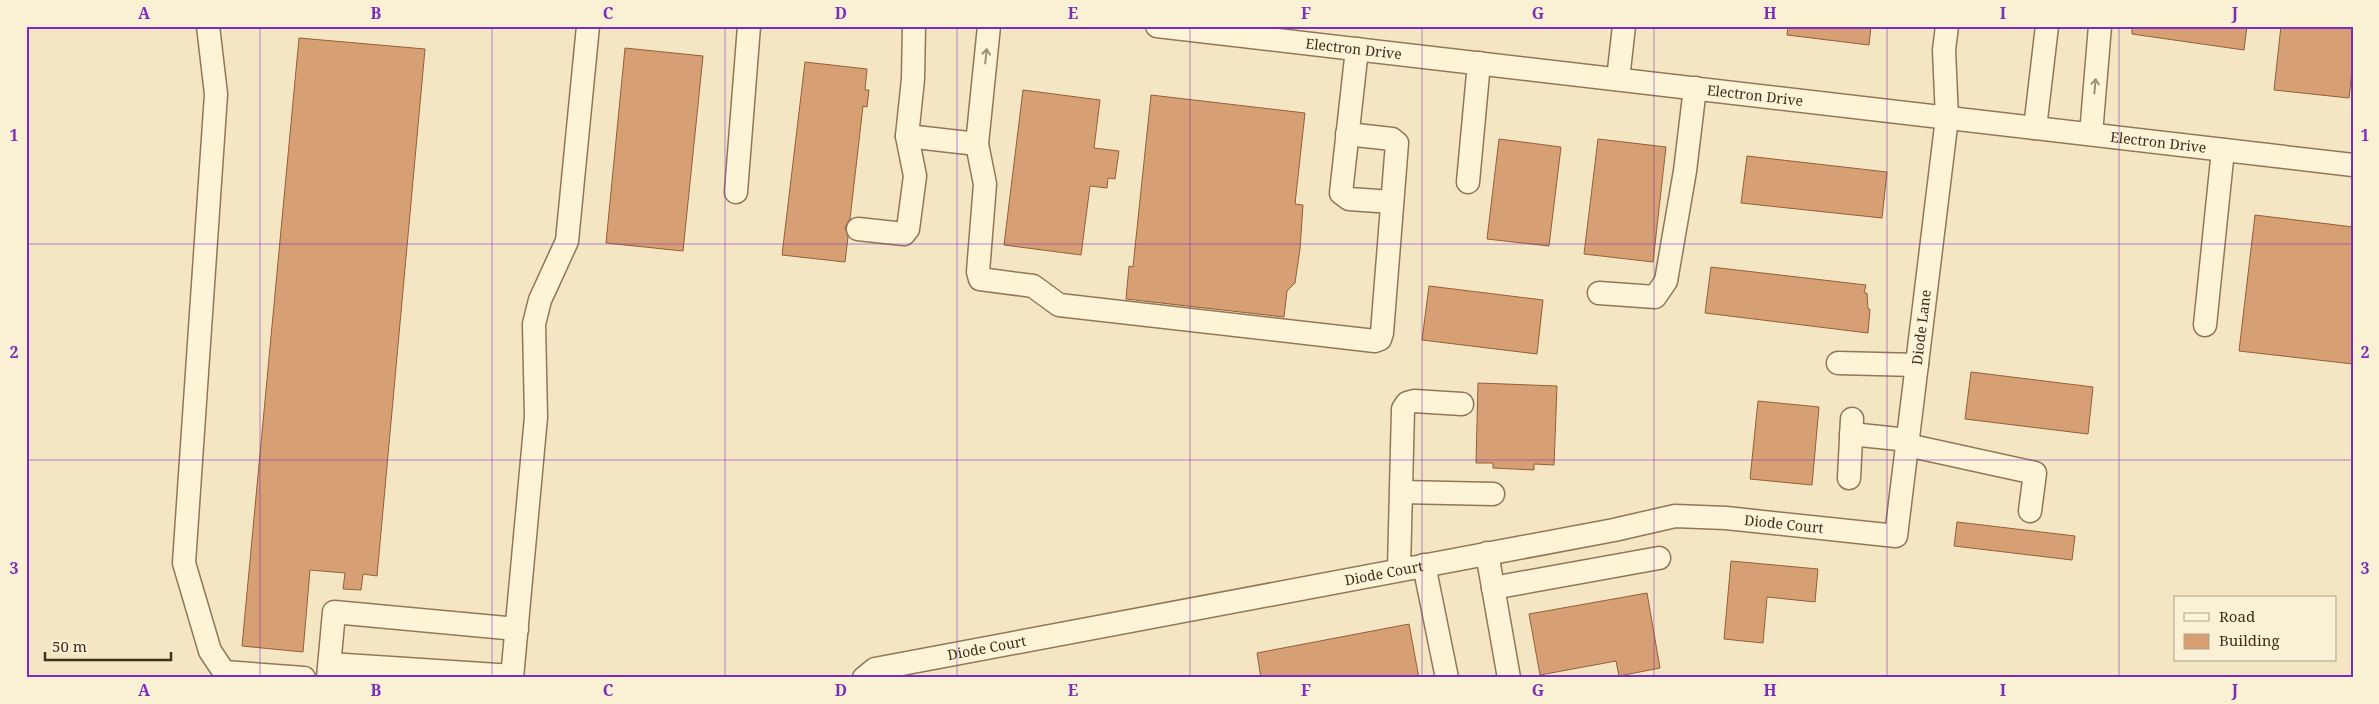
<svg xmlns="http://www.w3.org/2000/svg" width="2379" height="704" font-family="'Noto Serif',serif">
<rect width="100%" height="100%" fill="#f4e6c3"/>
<g fill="#d79f74" stroke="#935f39">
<polygon points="1788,26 1871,26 1869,45 1787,35"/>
<polygon points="2132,26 2247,26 2244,50 2132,34"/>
<polygon points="2281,26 2353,26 2353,62 2349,98 2274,90"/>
<polygon points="299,38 425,49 377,576 363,574 361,590 343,589 345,573 310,570 303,652 242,646"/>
<polygon points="625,48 703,56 683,251 606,243"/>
<polygon points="805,62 867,69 865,90 869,90 867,107 863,106 850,219 845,227 848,237 845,262 782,255"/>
<polygon points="1023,90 1100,100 1094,148 1119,151 1115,179 1108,178 1107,188 1090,186 1081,255 1004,245"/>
<polygon points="1151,95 1305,113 1295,204 1303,205 1300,249 1295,283 1287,291 1284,317 1126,299 1129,266 1133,267"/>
<polygon points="1499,139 1561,147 1549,246 1487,239"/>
<polygon points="1598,139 1666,147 1653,262 1584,254"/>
<polygon points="1747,156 1887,172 1882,218 1741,203"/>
<polygon points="2255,215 2353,227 2353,364 2239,351"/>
<polygon points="1711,267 1866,285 1864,293 1867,293 1868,309 1870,309 1868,333 1705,313"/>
<polygon points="1429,286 1543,300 1537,354 1422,340"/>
<polygon points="1971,372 2093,387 2088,434 1965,419"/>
<polygon points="1478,383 1557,386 1554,465 1534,464 1534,470 1493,468 1493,463 1476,463"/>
<polygon points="1758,401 1819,407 1812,485 1750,479"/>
<polygon points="1957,522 2075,536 2072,560 1954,546"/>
<polygon points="1731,561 1818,569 1815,602 1767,597 1763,643 1724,639"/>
<polygon points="1647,593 1660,668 1619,676 1616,661 1540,675 1529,614"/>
<polygon points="1409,624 1419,678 1261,678 1257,653"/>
</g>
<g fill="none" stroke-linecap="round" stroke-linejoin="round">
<defs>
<g id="minor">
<polyline points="208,26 216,94 184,563 210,651 228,678"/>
<path id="s1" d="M 1157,26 L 2353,165"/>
<polyline points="1357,49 1341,193 1349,199 1392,202"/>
<polyline points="1618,79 1624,26"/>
<polyline points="2035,128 2047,26"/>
<polyline points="2091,134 2100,26"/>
<polyline points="907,136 977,144 989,26"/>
<polyline points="977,144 985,184 978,272 980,279 1033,286 1059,305 1375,341 1380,339 1382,333 1397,143 1392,139 1347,134"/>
<polyline points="1468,182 1479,63"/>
<polyline points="736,192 749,26"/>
<polyline points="858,229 904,234 908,229 915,176 907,136 913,79 914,26"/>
<polyline points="1599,293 1655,297 1666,281 1685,171 1695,88"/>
<polyline points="2205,325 2223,150"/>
<polyline points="1838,363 1917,365"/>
<polyline points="1851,434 1908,440"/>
<polyline points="1907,445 2035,473 2030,511"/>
<polyline points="1849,478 1852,419"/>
<polyline points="1402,492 1493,494"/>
<polyline points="1487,553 1509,678"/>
<polyline points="1424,565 1447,678"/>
<polyline points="1399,569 1403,409 1407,403 1414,401 1462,404"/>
<polyline points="1493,588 1659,558"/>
<polyline points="330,664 512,676"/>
<polyline points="224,672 304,678"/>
<polyline points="328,678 334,612 517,629"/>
<polyline points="512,678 536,417 534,324 540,300 567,241 588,26"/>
<path id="s2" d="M 864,678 L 875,669 L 1614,530 L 1675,516 L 1726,518 L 1896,536 L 1947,118 L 1944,50 L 1947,26"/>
</g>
</defs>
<use href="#minor" stroke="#917757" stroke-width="25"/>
<use href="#minor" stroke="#fdf3d7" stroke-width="22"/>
</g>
<defs><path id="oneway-shaft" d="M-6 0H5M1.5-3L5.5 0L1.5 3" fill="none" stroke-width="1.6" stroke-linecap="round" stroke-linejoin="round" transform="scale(1.25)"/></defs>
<g stroke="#9e907a">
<use href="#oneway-shaft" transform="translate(986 56) rotate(-84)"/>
<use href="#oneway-shaft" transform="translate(2095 86) rotate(-85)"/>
</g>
<path fill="none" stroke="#7b2cbf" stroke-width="1" stroke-opacity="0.55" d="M 260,26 L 260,678M 492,26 L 492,678M 725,26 L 725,678M 957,26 L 957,678M 1190,26 L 1190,678M 1422,26 L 1422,678M 1654,26 L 1654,678M 1887,26 L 1887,678M 2119,26 L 2119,678M 26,244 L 2353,244M 26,460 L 2353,460"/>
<g text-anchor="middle" stroke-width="5" stroke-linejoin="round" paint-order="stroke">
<g font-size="14" fill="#3f2e1d" stroke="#faf0d3">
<text dy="5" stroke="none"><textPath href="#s1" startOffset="198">Electron Drive</textPath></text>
<text dy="5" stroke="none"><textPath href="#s1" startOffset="602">Electron Drive</textPath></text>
<text dy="5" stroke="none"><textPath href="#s1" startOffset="1008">Electron Drive</textPath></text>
<text dy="5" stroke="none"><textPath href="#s2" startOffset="1261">Diode Lane</textPath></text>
<text dy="5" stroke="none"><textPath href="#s2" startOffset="938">Diode Court</textPath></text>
<text dy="5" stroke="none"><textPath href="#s2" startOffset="532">Diode Court</textPath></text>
<text dy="5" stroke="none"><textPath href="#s2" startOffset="128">Diode Court</textPath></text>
</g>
</g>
<rect width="2379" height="704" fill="none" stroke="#faf0d3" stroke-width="55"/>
<rect x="2174" y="596" width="162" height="65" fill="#faf0d3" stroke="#afa28a"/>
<rect x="2184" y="613" width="25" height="8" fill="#fdf3d7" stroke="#afa28a"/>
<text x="2219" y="622" font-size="15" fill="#3f2e1d">Road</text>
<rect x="2184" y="634" width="25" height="15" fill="#d79f74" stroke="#afa28a"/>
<text x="2219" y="646" font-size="15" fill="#3f2e1d">Building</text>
<path d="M45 652v8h126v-8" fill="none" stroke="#3f2e1d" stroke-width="2.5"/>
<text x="52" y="652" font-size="15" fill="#3f2e1d" stroke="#faf0d3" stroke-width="4" paint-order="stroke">50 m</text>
<rect x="28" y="28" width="2324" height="648" fill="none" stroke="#7b2cbf" stroke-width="2"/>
<g font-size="16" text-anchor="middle" font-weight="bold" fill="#7b2cbf">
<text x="144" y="19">A</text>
<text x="376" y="19">B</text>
<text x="608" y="19">C</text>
<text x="841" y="19">D</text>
<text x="1073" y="19">E</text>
<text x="1306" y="19">F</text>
<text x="1538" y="19">G</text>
<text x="1770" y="19">H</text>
<text x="2003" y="19">I</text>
<text x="2235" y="19">J</text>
<text x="14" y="141">1</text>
<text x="2365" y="141">1</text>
<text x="14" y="358">2</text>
<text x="2365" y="358">2</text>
<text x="14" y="574">3</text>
<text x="2365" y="574">3</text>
<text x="144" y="696">A</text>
<text x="376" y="696">B</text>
<text x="608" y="696">C</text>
<text x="841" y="696">D</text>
<text x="1073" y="696">E</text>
<text x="1306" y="696">F</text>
<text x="1538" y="696">G</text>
<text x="1770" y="696">H</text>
<text x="2003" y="696">I</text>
<text x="2235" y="696">J</text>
</g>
</svg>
